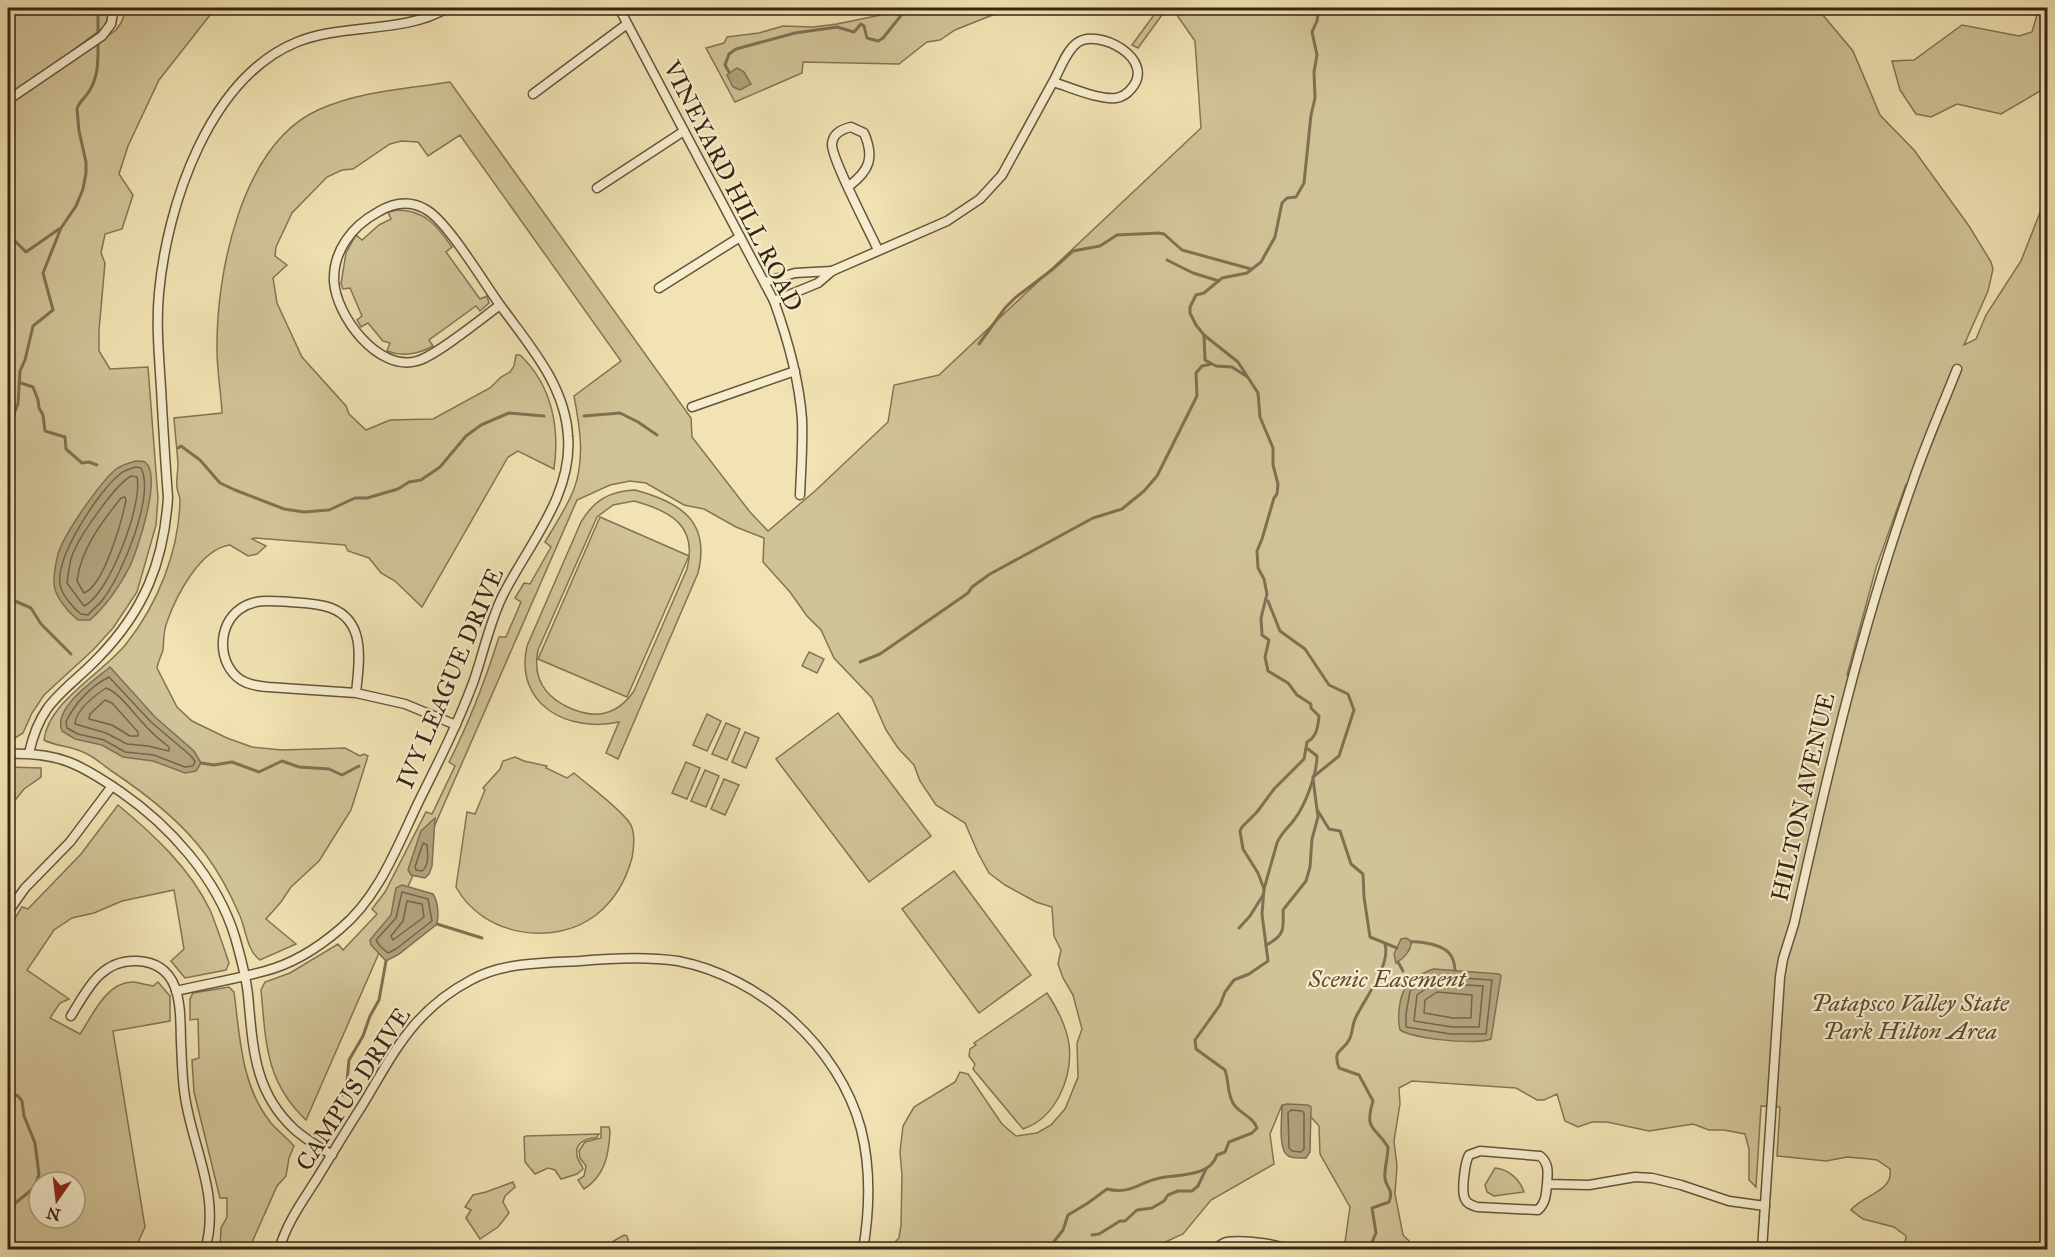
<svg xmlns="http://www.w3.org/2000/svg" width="2055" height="1257" font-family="'IM FELL Great Primer',serif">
<rect width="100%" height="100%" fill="#f1e3b3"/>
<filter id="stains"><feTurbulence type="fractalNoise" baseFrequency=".00333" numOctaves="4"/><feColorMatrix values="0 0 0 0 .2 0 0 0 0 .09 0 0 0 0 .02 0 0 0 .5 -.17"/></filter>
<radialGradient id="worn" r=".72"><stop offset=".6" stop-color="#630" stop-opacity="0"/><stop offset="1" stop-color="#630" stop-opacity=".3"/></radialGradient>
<g fill="#d1c398" stroke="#847455" stroke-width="1.5" fill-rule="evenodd">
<polygon points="8,8 111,8 108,19 104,27 57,62 8,95"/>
<polygon points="127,8 221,8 210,15 159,80 128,146 119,174 133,195 122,229 105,234 101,253 105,263 99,330 99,351 110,369 148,367 158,498 156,525 137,592 113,628 93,650 44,695 32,713 23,733 15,738 8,739 8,105 116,30 121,23"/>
<polygon points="905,8 1004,8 995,14 955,30 940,40 927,42 899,64 803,62 802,73 735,102 706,48 724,43 727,37 759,33 783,26 813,27 837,24 900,11"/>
<polygon points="1159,8 1167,8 1138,48 1132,45"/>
<path d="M 1172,8 L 1817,8 L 1853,51 L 1880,115 L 1914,150 L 1969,226 L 1991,262 L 1993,269 L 1988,291 L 1964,345 L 1976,339 L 1986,315 L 2021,261 L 2041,210 L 2047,204 L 2047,1249 L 1904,1249 L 1906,1236 L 1894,1227 L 1863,1219 L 1851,1210 C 1862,1195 1894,1192 1890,1169 L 1877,1160 L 1870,1159 L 1847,1157 L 1826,1161 L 1777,1156 L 1780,1107 L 1761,1106 L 1756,1187 L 1749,1180 L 1749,1149 L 1745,1134 L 1724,1130 L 1709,1130 L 1693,1124 L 1649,1131 L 1607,1122 L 1592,1122 L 1578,1127 L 1565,1121 L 1557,1094 L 1544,1100 L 1537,1100 L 1516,1088 L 1412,1081 L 1399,1088 L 1400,1104 L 1394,1141 L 1397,1166 L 1395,1194 L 1403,1235 L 1417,1249 L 1344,1249 L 1350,1207 L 1320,1154 L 1319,1126 L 1309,1115 L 1282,1105 L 1270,1134 L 1274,1164 L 1211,1200 L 1183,1234 L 1150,1249 L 888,1249 L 899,1238 L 901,1225 L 902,1175 L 900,1152 L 903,1126 L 914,1107 L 955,1082 L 960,1072 L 968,1074 L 1002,1124 L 1016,1136 L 1037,1133 L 1051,1125 L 1065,1109 L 1078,1077 L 1077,1043 L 1082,1029 L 1073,995 L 1063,978 L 1058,964 L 1061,950 L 1054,936 L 1052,907 L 1036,902 L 1005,885 L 989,873 L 978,853 L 965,823 L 936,805 L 920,781 L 914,765 L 898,748 L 886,730 L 872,698 L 834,658 L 821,630 L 807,616 L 790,592 L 763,562 L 764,538 L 736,527 L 704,509 L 684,505 L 646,483 L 630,481 L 610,485 L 577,500 L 306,1120 C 265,1081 266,1042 261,990 L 265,982 L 290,973 L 338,944 L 343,950 L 377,914 L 372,909 L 385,892 L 426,812 L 432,814 L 455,766 L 449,762 C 470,721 485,681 499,637 L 506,637 L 521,602 L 515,598 L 524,583 L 530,584 L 551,547 L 545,542 C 555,525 567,507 574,489 C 585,459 580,427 574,396 L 621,361 L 460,135 L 428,156 L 418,142 L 401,141 L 390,144 L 353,169 L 342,170 L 327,177 L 292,213 L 276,247 L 275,256 L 287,265 L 273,278 L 277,303 L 302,357 L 346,406 L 349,414 L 366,430 L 390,420 L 433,419 L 490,388 L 501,377 L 510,372 L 514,366 L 516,355 L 520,355 C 552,385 560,428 554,469 L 518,451 L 508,457 L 422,607 L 395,581 L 381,573 L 369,558 L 348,551 L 345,545 L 255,538 L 252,539 L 266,546 L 257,554 L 248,556 L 230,545 C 200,549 176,596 167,622 C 163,632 164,641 163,650 C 161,657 158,661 157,668 L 177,707 L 192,721 L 227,738 L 252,747 L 282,750 L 345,748 L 360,756 L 364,754 L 368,756 L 351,810 L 319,861 L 291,887 L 281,902 L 266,919 L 296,944 L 260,960 C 247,951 246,930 240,916 C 231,895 220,874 206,855 C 181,821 145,793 110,770 C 102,764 93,756 83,752 C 72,747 52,745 44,740 C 48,702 103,673 126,644 C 158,604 179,551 180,500 C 180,495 177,492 177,487 C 176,479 178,471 178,464 C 177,449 175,433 174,418 L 222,413 C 221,392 217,371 217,350 C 216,274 241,145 318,110 C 360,91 405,89 450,82 L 691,418 L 692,437 L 750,512 L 768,531 L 815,491 L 888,422 L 894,385 L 939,375 L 1201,128 L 1195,41 ZM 1906,484 L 1849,675 L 1847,675 L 1876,568 Z"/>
<polygon points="2039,8 2047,8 2047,94 2040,91 2001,114 1957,104 1931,117 1916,114 1900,90 1892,61 1914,60 1962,25 2019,36 2032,32"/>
<path d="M 398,210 C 425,210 438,227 452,247 L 446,252 L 480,299 L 487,296 L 489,303 L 480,311 L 476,306 L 429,340 L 433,346 C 419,354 402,357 387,351 L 390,343 L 383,341 L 368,323 L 361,327 L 357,320 L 362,316 L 350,288 L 343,289 L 341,284 L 346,253 L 356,235 L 362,240 L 379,225 L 391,219 L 388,212 Z"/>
<path d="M 635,490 C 680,502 711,521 698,573 L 618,759 L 606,753 L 619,722 C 568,733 514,705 527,646 L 581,522 C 594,500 610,491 635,490 ZM 634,501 C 671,511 698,526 687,569 L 634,691 C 627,701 618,710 605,713 C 594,716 582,713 572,709 C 546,698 532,679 538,650 L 597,517 L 613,505 Z"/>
<polygon points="600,517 689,556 627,697 538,659"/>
<polygon points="809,652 824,659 817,673 802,666"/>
<polygon points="838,713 931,836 869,882 776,759"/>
<polygon points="707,714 721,721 707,751 693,745"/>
<polygon points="726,723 740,729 727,760 712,754"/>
<polygon points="745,732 759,738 746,768 732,762"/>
<path d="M 515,757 L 524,761 L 547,766 L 546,768 L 567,778 L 574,773 C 589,786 618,807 629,822 C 636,831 634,847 632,858 C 626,880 615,900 596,915 C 553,948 482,935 456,887 L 467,812 L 475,814 L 485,790 L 483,788 L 500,769 L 503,761 Z"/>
<polygon points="686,762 700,768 687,799 672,793"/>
<polygon points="8,767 41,768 41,777 24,789 8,809"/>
<polygon points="705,770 719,776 706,807 691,801"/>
<polygon points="724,779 739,785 725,815 711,809"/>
<path d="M 118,805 C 153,834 190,868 210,910 C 217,927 223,945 229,963 L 226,970 L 185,978 L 171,961 L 184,949 L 174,890 L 122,901 L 94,913 L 72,918 L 54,930 L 27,970 L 69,999 L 60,1003 L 50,1018 L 80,1034 C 93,1015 106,982 133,982 C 140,983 147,985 153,986 L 158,982 L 170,996 L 170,1021 L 113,1031 L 145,1227 L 135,1249 L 8,1249 L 8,935 L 12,923 L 22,907 L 28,909 L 81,854 ZM 39,1182 L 75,1182 L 75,1218 L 39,1218 Z"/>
<polygon points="954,871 1031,975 979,1013 902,909"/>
<path d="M 229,987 L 234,992 C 240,1037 241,1086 271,1123 C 278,1131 287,1138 294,1146 L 289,1158 L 286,1176 L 277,1186 L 249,1249 L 220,1249 L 221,1228 L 227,1217 L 227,1198 L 220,1198 L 194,1092 L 192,1060 L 199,1058 L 198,1019 L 190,1020 L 190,999 L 193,993 Z"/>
<path d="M 1047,993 C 1057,1008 1066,1025 1069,1044 C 1073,1077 1056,1118 1023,1129 L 973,1069 L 975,1064 L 969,1056 L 970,1049 L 976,1045 L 974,1043 Z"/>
<path d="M 601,1127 L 609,1127 L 610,1131 C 609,1154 605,1176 584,1189 L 578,1180 L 584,1176 L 586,1166 L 580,1158 L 579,1151 L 585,1142 L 601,1138 Z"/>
<path d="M 599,1134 L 596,1138 C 586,1138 574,1143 577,1156 C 578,1161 582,1164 583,1169 L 577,1174 L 561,1179 L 555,1170 L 548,1168 L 535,1174 L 525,1162 L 524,1137 L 526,1136 Z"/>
<path d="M 1495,1168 C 1509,1169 1520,1180 1524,1192 L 1494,1196 L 1487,1192 L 1485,1185 Z"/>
<polygon points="513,1182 515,1187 505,1196 503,1202 509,1213 498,1227 480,1239 466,1218 471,1210 465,1207 473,1195 486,1192"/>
<polygon points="624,1235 627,1236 631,1249 608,1249 605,1246"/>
</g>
<g fill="#b1a27c" stroke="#807052" stroke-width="1.5">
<polygon points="737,68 744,72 751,84 740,90 733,87 727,75"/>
<path d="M 136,461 C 138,461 143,461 145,462 C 163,475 137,552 129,568 C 118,589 107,605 90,620 L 78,620 C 68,612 53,595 54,581 C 54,573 56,562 58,554 C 64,534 99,484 115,470 C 121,465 128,463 136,461 Z"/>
<path d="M 110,667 L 155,717 L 194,751 L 201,763 L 196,771 L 185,773 L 153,761 L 123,757 L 102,745 L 75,739 L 62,731 C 52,708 95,680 110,667 Z"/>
<polygon points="435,818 432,866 429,874 425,878 411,875 408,870 421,831"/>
<path d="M 402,885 L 433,894 C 438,902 439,914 437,924 L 399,954 L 386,961 L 371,945 L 370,940 L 391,915 L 396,888 Z"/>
<path d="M 1406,938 L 1411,941 C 1412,950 1403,959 1396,963 L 1394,954 L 1401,939 Z"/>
<path d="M 1434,969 L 1499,974 L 1501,976 L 1491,1039 C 1474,1045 1415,1039 1400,1030 C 1397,1019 1399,997 1406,987 C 1411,979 1426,971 1434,969 Z"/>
<path d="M 1286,1104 L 1308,1105 L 1311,1107 L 1310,1152 L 1306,1158 C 1301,1158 1291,1159 1287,1155 C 1278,1148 1282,1117 1282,1106 Z"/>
</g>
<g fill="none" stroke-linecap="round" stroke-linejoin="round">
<g stroke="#746447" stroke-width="1.5">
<path d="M 136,467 L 141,468 C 155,496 122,574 104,598 C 100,604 93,609 88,615 L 81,614 C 73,608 61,594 60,584 C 56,556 98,492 119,475 C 124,470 130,469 136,467 Z"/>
<path d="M 131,476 L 137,477 C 143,504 109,595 84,606 L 67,583 C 68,575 69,567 71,559 C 76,540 114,486 131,476 Z"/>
<path d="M 125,497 L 126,500 C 122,520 104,586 84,593 L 77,581 C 81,549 101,523 121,498 Z"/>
<path d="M 109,677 L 151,722 L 190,755 L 195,761 L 193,766 L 185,767 L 154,755 L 125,752 L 104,740 L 78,734 L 67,728 L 66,722 C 74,704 91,686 109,677 Z"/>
<path d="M 106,688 C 120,693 133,713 144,724 C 151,733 160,740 169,747 L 169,751 L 148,746 L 127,744 L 106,733 L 75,724 C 76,709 94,696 106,688 Z"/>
<polygon points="105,700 112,703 138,732 138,736 130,736 112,725 89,719 90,714"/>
<path d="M 423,843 L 427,845 C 428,854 429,866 422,871 L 416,870 L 415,867 Z"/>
<polygon points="402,892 428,899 432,921 396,949 388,953 380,946 376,940 396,918"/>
<polygon points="407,901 422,904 424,917 393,940 391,936 403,921"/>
<polygon points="1432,976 1492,980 1486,1034 1451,1034 1406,1027 1406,1014 1410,991"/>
<polygon points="1434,983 1483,986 1479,1027 1452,1027 1414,1021 1417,995"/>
<polygon points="1437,992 1472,995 1471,1018 1453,1018 1424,1013 1425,1000"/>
<polygon points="1291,1110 1302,1111 1304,1113 1304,1149 1301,1152 1292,1151 1289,1148 1288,1113"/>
</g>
<g stroke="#807052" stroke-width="3">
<polyline points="98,35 98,8"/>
<polyline points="729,72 725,65 729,54 736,49 795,33 837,27 854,32 861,24 864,26 867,38 878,41 883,38 903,13 927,8"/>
<polyline points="8,234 26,252 59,229"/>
<polyline points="1167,260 1193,273 1219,281"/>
<polyline points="1204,335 1205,360 1216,366 1232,367 1246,376"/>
<polyline points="979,344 1005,308 1015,298 1053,269 1073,251 1100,246 1117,235 1159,233 1164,234 1182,250 1251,269"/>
<polyline points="21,383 33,387 38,400 39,408 43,415 45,431 65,437 66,449 82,463 89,462 97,465"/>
<polyline points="584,416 620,413 638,422 657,435"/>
<path d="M 8,428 L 18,404 L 20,371 L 25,360 L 33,326 L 53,310 L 43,273 L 61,228 L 76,206 L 83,189 L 86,173 L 86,162 L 79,131 L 77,109 C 79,102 84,99 88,93 C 99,77 98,60 98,42"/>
<polyline points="178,448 181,446 200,460 220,483 235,490 284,509 304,512 329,510 355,498 367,498 398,489 409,482 421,480 440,467 466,436 481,425 509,413 544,416"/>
<polyline points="8,598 31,608 41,624 71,654"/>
<polyline points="1268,601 1280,631 1305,649 1329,685 1348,694 1354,710 1339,756 1313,777"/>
<polyline points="860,662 880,654 968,593 972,587 990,574 1093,518 1122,509 1144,491 1157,476 1197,396 1196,373 1202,366 1211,364"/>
<polyline points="201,763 214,765 232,762 259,772 282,761 299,767 329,769 342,775 359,766"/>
<polyline points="1318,811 1329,829 1340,831 1351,864 1363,874 1364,897 1370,937 1397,948"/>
<path d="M 1264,889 L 1277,843 C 1281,833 1288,828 1294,820 C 1305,806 1317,774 1317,756 L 1308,749"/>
<polyline points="437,924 482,938"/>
<polyline points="1239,928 1250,916 1263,895"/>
<path d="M 1411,942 C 1418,941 1424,943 1431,944 C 1447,948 1454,954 1455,970"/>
<path d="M 1266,945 C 1284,936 1284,930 1283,910 L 1306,881 L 1310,867 L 1312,839 L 1318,817 L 1313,779"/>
<polyline points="1398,962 1403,971"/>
<polyline points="8,1092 18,1096 22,1101 24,1116 35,1143 39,1174 35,1187 8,1209"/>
<polyline points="343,1095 347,1081 349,1060 363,1036 370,1016 379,1000 386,961"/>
<polyline points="1092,1235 1099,1234 1120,1221 1125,1221 1137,1210 1152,1208 1164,1201 1168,1195 1178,1191 1192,1191 1198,1186 1206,1169"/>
<path d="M 1035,1250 L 1041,1245 L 1052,1244 L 1063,1230 L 1068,1215 L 1088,1203 L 1107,1189 C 1130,1195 1139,1182 1160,1178 C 1179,1174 1210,1177 1217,1155 L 1225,1152 L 1229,1142 L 1252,1133 L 1257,1128 C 1253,1116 1239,1114 1233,1103 C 1227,1093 1229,1081 1225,1070 L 1196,1049 L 1195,1040 L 1220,1005 L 1225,992 L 1234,980 L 1249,974 L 1268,961 L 1262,914 L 1264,889 L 1258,873 L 1243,849 L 1240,831 L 1242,827 L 1257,812 L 1274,789 L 1304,759 L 1307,742 C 1317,737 1318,726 1319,716 L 1311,708 L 1311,704 L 1297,695 L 1288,683 L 1268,671 L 1265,657 L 1269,640 L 1262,635 L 1261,618 L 1267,594 L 1264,579 L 1258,568 L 1257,551 L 1262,539 L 1274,498 L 1277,494 L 1278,484 L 1273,465 L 1273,448 L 1260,417 L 1258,393 L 1238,362 L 1204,335 L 1196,325 L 1190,313 L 1190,307 L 1196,295 L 1204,293 L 1222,278 L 1247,273 L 1261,262 L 1275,237 L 1282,203 L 1287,198 L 1296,197 L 1304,183 L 1311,115 L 1315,98 L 1314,72 L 1317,55 L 1312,32 L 1317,21 L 1319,8"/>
<path d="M 1359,1250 L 1372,1242 L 1376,1233 L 1372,1208 L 1389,1202 C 1394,1188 1386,1189 1385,1178 C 1384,1169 1388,1157 1388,1147 C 1375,1126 1364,1131 1373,1101 L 1359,1075 L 1339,1068 C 1332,1049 1343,1052 1349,1040 C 1353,1033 1352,1024 1356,1017 C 1365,998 1391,965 1385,944"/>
</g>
<defs>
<g id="minor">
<path d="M 619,8 L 774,301 C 788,340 799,378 802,419 C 803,444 801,470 800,495"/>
<polyline points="533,94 627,24"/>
<polyline points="8,100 102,36 111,24 114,8"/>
<path d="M 849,186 C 869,171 875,158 864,133 L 851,127 C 842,129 833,133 832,144 C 831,158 870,232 878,250"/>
<polyline points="597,188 684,131"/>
<polyline points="765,282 795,273 832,271"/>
<polyline points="659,288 740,237"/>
<path d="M 774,301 L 818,283 L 832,271 L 947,221 L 980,199 L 1002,175 L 1053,82 C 1070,87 1098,100 1116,98 C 1122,97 1127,94 1131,89 C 1158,59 1097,27 1077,43 C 1066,51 1060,70 1053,82"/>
<polyline points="692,407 795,371"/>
<path d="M 356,693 L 268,687 C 258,686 249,685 241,680 C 217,664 217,625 240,609 C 255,598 273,601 290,602 C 303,603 318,603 331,608 C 367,622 359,662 356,693 L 405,704 L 456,725"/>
<path d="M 29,753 C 41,700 63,694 98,658 C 144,611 164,562 168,497 C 165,460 163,424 161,388 C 159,356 156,324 159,293 C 167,205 209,78 297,42 C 344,23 404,34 447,8"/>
<path d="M 8,754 C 59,752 80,764 121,792 C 170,826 217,878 235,937 C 240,955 246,975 248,995 C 253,1045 253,1091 294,1129 C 305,1139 319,1147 332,1155"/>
<polyline points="8,912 25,888 70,842 112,786"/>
<path d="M 176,991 C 206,984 236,979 265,971 C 292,964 319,947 340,929 C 380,896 398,844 420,799 C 439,761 458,723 473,683 C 483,655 489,624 502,597 C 527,546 573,496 568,436 C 565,385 529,345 500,305 C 482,318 436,356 417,361 C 378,372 336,316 334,281 C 333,251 352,226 378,212 C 393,203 409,200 425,209 C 446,219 484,283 500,305"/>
<path d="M 71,1016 C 87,990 101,959 137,961 C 183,963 180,1009 181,1042 C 182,1061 182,1079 185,1097 C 193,1149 221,1197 205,1250"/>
<path d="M 1547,1184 C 1548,1172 1549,1163 1540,1156 L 1480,1151 L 1469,1155 C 1465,1162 1461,1191 1465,1199 C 1467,1204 1472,1205 1477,1207 L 1538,1210 C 1546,1203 1546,1194 1547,1184 L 1589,1185 L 1635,1177 L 1652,1178 L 1681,1185 L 1729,1201 L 1765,1206"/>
<path d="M 279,1250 C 286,1224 302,1202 316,1180 C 331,1156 345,1132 360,1109 C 378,1080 394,1048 416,1023 C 432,1005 450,991 471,980 C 503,962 544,963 580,961 C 612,958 645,956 678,961 C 761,977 839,1047 861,1129 C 871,1169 870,1209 863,1250"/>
<path d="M 1214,1250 C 1218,1247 1222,1243 1227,1242 C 1238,1240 1280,1243 1287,1250"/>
<path d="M 1762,1250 L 1780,977 L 1783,959 L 1794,924 C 1827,776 1861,627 1912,484 C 1925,445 1942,407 1957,369"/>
</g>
</defs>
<use href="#minor" stroke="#65543a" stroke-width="11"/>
<use href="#minor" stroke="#f6edce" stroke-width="8"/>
</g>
<g text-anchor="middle" stroke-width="4.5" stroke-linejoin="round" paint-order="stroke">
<g font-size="24" fill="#362512" stroke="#f6edce">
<text transform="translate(733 186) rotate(63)" y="8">VINEYARD HILL ROAD</text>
<text transform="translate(450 678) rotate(-67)" y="8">IVY LEAGUE DRIVE</text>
<text transform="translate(1803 797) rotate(-77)" y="8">HILTON AVENUE</text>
<text transform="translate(353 1089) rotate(-57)" y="8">CAMPUS DRIVE</text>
</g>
<g font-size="24" font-style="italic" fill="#5d4c34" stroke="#f6edce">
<text x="1387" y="987">Scenic Easement</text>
<text x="1910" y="1011">Patapsco Valley State<tspan x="1910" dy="28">Park Hilton Area</tspan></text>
</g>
</g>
<rect width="2055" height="1257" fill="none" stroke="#f1e3b3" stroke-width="30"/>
<rect x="9" y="9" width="2037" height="1239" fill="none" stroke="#362512" stroke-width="3"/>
<rect x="15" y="15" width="2025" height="1227" fill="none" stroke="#362512" stroke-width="1.5"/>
<g transform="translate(57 1200) rotate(194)"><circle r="28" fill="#f6edce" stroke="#a99d83" stroke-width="1.5"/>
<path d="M0-4.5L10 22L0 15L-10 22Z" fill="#8f2418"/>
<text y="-9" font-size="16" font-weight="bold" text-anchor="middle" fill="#362512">N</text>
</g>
<rect width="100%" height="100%" filter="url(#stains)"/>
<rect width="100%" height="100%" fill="url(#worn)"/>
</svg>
